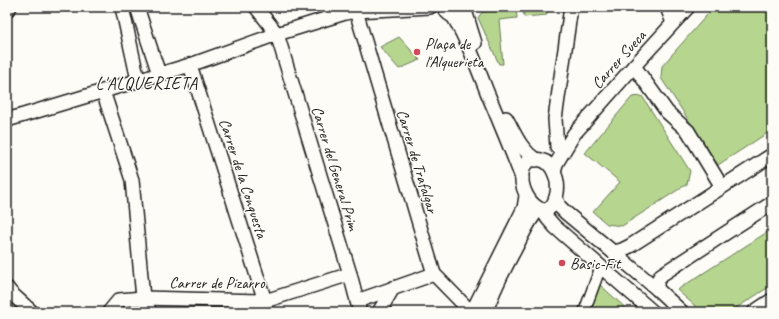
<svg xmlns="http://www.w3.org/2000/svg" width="779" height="319" font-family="Caveat,sans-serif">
<rect width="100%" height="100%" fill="#fdfcf7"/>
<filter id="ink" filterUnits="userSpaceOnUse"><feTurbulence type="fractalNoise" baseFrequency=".025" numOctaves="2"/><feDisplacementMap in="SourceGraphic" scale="8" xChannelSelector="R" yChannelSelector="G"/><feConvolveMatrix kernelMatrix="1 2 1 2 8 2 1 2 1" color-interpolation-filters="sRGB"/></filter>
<g filter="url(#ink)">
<g fill="#b6d68f" stroke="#697956">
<polygon points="546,7 547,15 524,17 523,8"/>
<polygon points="714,7 772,7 772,130 718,165 661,78 662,66"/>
<polygon points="516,9 517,18 499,20 503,64 499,64 478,18 482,12"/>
<polygon points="399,37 420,60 399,69 380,47"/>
<polygon points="642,96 690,171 687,184 622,226 607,224 593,212 620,182 585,153 632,97"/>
<polygon points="772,229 772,285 730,312 702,312 677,290"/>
<polygon points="598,283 630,312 586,312"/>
</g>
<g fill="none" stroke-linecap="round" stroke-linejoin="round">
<defs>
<polyline id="pedestrian" points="584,312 601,266"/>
<g id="minor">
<polyline points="122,7 138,80"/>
<polyline points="137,7 159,74"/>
<polyline points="256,7 277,34 350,274 360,312"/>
<polyline points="354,7 356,11 434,274 471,312"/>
<path d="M 444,7 C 447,15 453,18 461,15"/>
<polyline points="667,7 673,23"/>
<polyline points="7,10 10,7"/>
<polyline points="465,10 471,30 475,43"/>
<path d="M 453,16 C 467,40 477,66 487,92 C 499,120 511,149 522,178"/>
<polyline points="190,65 265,301"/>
<polyline points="634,66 667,112 688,131 722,187"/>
<polyline points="103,91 132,180 143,298 150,312"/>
<path d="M 506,118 C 515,134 520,149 536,160"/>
<polyline points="7,120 190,65 277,34 345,13 356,11 430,7"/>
<polyline points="557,147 555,119 571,7"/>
<path d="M 531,160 C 534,160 538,159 541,160 C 554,163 559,182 557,193 C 550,229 519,199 522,174 C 523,167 524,163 531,160 Z"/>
<polyline points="554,172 556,164 574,134 634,66 688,7"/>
<polyline points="556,198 559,206 566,213 613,252 657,289 682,312"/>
<polyline points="542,210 548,219 555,227 653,312"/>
<polyline points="613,252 622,250 630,246 772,155"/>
<polyline points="7,288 11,293 32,312"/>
<polyline points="657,289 657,282 661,275 772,203"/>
<polyline points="357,301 434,274"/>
<polyline points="109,312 119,300 143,298 265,301 350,274"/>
<polyline points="379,312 393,288"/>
<polyline points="472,312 524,208 526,196"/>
<path d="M 486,312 C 493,289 505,268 516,247 C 523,234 529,219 539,209"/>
<polyline points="754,312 772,300"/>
</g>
</defs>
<use href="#pedestrian" stroke="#1c1c1c" stroke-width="13"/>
<use href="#minor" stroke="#1c1c1c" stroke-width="16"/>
<use href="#pedestrian" stroke="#fdfcf7" stroke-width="10"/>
<use href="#minor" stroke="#fdfcf7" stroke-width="13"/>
</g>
</g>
<g fill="#d1495b" stroke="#fdfcf7" stroke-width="1.5">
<circle cx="417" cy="52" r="4"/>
<circle cx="562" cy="263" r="4"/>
</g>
<g text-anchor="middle" stroke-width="3" stroke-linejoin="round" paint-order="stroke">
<g font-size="16" fill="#1c1c1c" stroke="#fdfcf7" text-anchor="start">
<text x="425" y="49">Plaça de<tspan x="425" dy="18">l'Alquerieta</tspan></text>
<text x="570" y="269">Basic-Fit</text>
</g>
<g font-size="16" fill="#1c1c1c" stroke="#fdfcf7">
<text transform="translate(618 59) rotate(-48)" y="6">Carrer Sueca</text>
<text transform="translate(418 161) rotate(73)" y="6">Carrer de Trafalgar</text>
<text transform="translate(336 168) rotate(73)" y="6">Carrer del General Prim</text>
<text transform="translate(244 178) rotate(72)" y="6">Carrer de la Conquesta</text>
<text x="217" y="288">Carrer de Pizarro</text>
</g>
<g font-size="17" letter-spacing="1" fill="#1c1c1c" stroke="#fdfcf7">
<text x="147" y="89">L'ALQUERIETA</text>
</g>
</g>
<rect width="779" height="319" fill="none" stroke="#fdfcf7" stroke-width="24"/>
<rect x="12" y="12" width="755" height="295" fill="none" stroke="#1c1c1c" stroke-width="1.5" filter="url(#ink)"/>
</svg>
